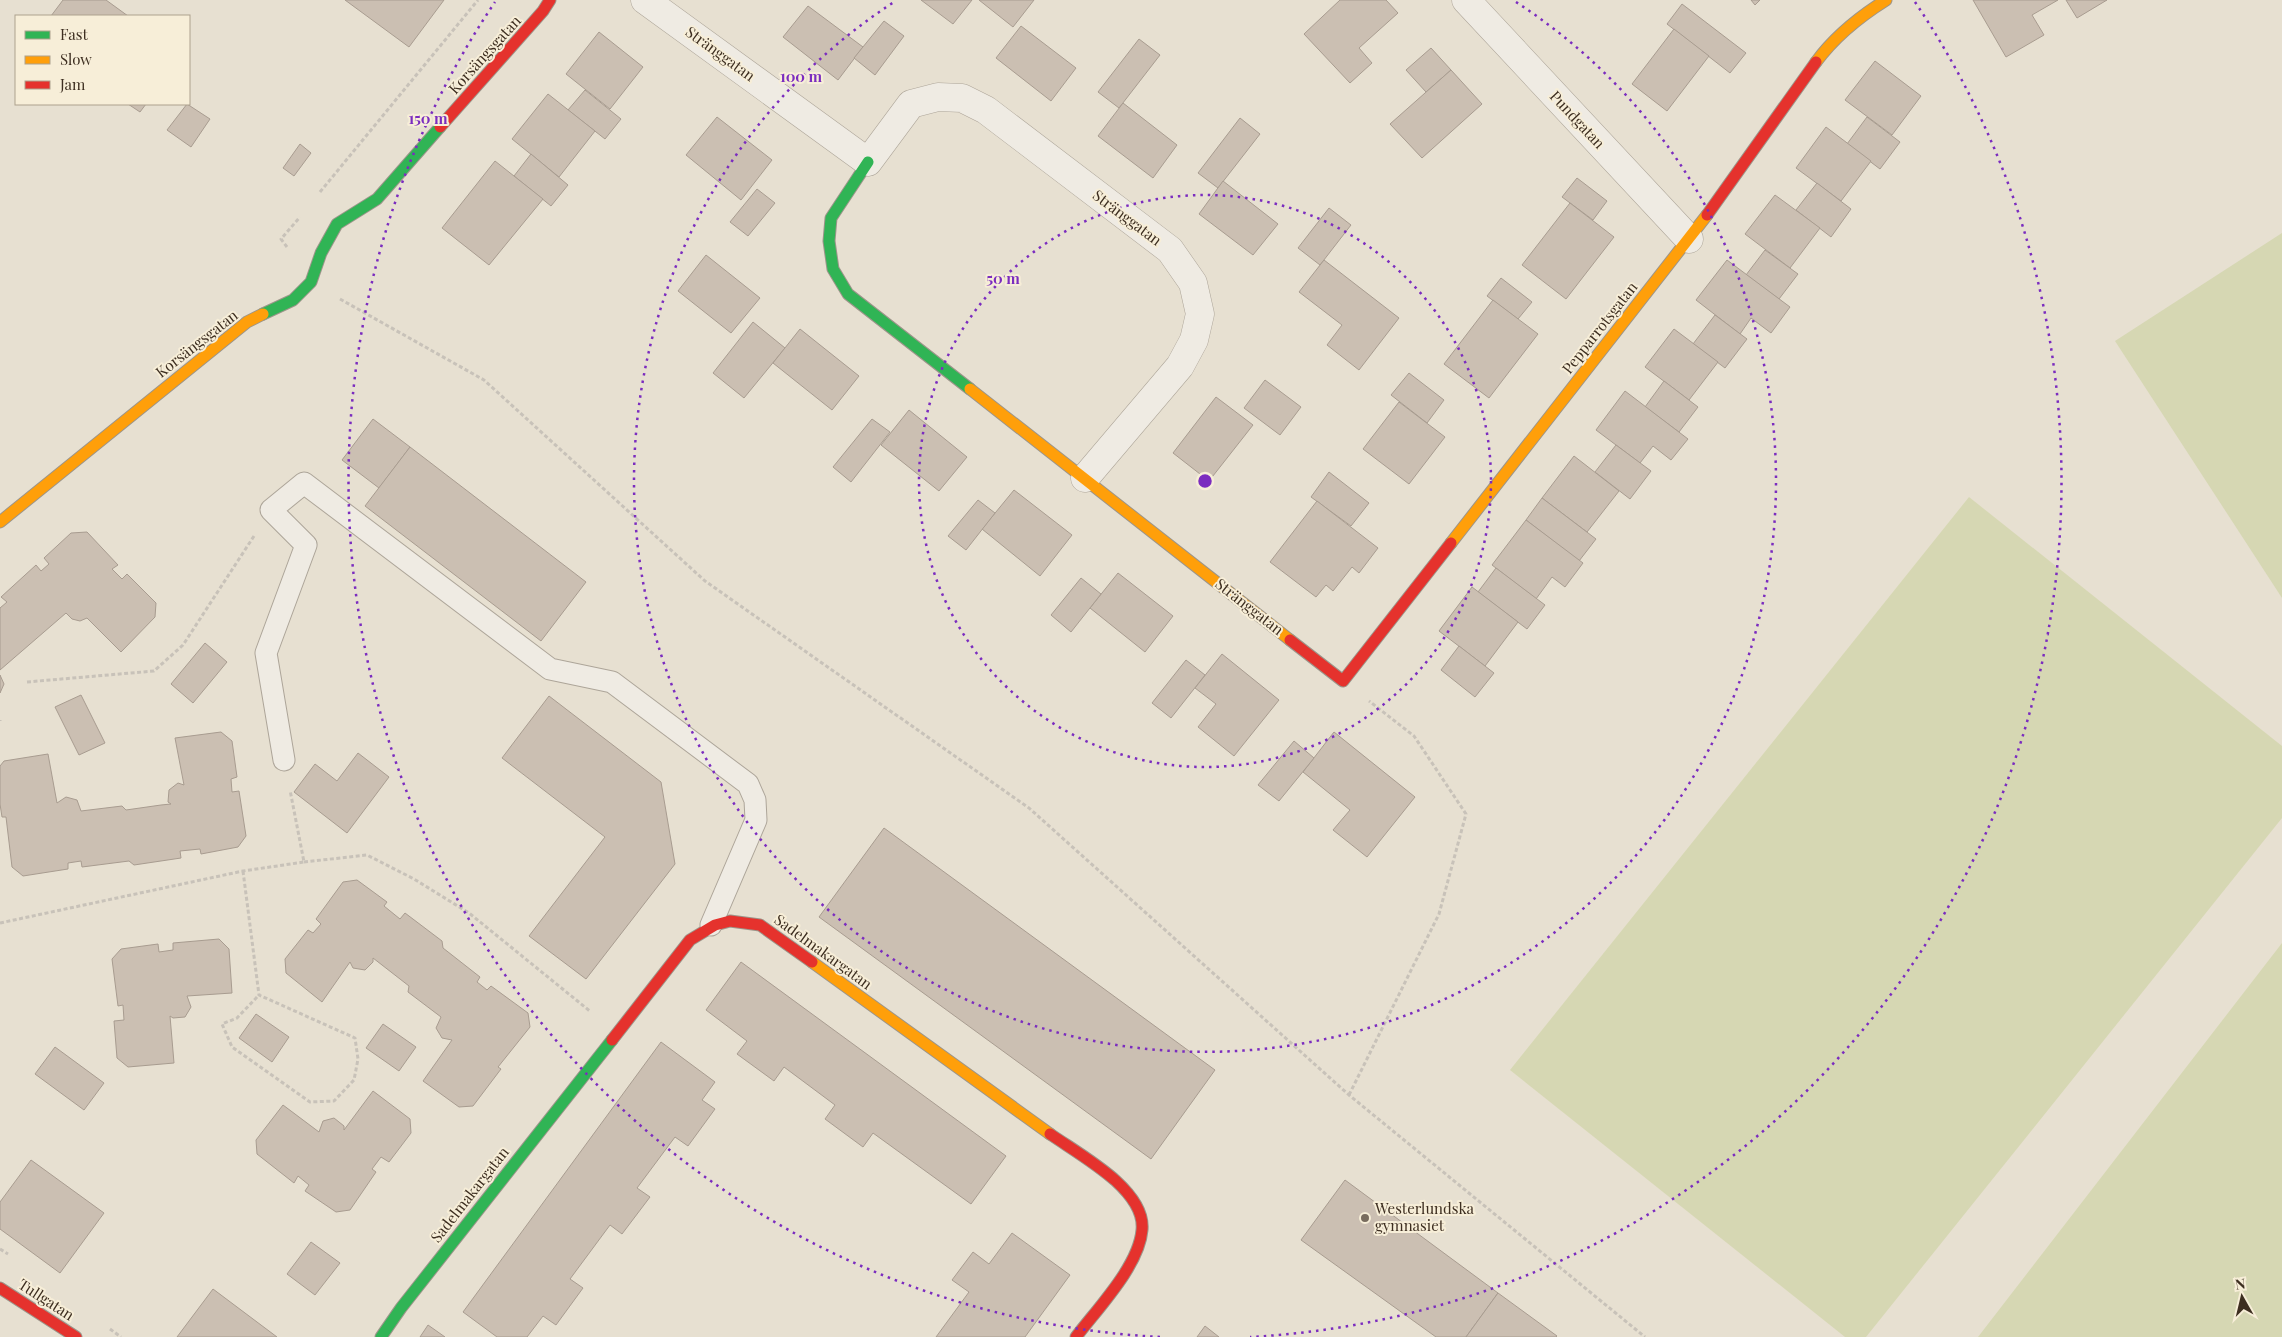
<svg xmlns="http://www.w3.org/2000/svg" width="2282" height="1337" font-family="'Playfair Display',serif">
<rect width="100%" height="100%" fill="#e7e0d1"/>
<g fill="#d6d7b3">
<polygon points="2282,233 2282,598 2115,341"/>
<polygon points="1969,497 2282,746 2282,818 1866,1337 1845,1337 1510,1070"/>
<polygon points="2282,943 2282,1337 1978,1337"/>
</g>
<g fill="#cbbfb2" stroke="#a89c90">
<polygon points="63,0 106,0 128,16 51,16"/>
<polygon points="345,0 444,0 409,47"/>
<polygon points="921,0 972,0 953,24"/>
<polygon points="979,0 1034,0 1013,27"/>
<polygon points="1340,0 1386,0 1398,13 1359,48 1372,63 1350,83 1304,34"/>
<polygon points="1751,0 1760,0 1755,5"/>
<polygon points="1973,0 2058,0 2032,15 2044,35 2006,57"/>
<polygon points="2066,0 2107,0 2077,18"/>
<polygon points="1682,4 1746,53 1730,73 1667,24"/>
<polygon points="808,6 863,47 838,80 783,37"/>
<polygon points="884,21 904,36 875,75 854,58"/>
<polygon points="1021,26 1076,68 1051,101 996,58"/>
<polygon points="1674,29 1709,56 1667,111 1632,84"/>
<polygon points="599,32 643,67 610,109 566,74"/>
<polygon points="1139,39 1160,55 1119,108 1098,92"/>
<polygon points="1431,48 1451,70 1426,92 1406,70"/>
<polygon points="1875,61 1921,96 1892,135 1845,100"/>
<polygon points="1451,70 1482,104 1422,158 1390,124"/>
<polygon points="585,90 621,119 605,139 568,110"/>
<polygon points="548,94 595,131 559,177 512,139"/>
<polygon points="1123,103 1177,145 1153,178 1098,136"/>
<polygon points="128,104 146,104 140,112"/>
<polygon points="187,104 210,119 191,147 167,130"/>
<polygon points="717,117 772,160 741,200 686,155"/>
<polygon points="1867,117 1900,142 1880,169 1847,144"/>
<polygon points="1240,118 1260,134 1218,188 1198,173"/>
<polygon points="1826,127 1871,161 1841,201 1796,168"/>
<polygon points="300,144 311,153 294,176 283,168"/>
<polygon points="531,154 568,185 551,206 514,176"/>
<polygon points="495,161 543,199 489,265 442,228"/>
<polygon points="1577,178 1607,201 1593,220 1562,197"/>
<polygon points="1223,181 1278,224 1253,255 1199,214"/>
<polygon points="1817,183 1851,209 1831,237 1796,210"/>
<polygon points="757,189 775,203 748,236 730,222"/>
<polygon points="1775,195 1820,228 1790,268 1745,234"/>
<polygon points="1570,203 1614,237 1566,299 1522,265"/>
<polygon points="1329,208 1351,225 1320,265 1298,248"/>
<polygon points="1765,250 1798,274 1779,299 1746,275"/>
<polygon points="706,255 760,298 731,333 678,291"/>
<polygon points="1324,260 1399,318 1359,370 1327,345 1342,325 1299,292"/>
<polygon points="1727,260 1790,307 1771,333 1751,318 1740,334 1696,300"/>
<polygon points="1501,278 1532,302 1518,319 1487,296"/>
<polygon points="1493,300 1538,334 1489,398 1444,364"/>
<polygon points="1715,315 1747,339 1725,368 1693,344"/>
<polygon points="753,322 785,348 744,398 713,373"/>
<polygon points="800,329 859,376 832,410 773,363"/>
<polygon points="1674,329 1718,362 1689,400 1645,367"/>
<polygon points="1409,373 1444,400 1427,423 1391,395"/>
<polygon points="1265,380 1301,407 1280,435 1244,408"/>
<polygon points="1664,381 1698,407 1679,432 1645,407"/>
<polygon points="1625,391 1688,439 1671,460 1653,446 1640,463 1596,430"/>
<polygon points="1216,397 1253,425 1209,481 1173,453"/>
<polygon points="1399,402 1445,437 1409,484 1363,449"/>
<polygon points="909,410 967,457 939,491 881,445"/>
<polygon points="373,419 410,447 379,488 342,460"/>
<polygon points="872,419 890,432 851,482 833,467"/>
<polygon points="1616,445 1651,471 1630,499 1595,472"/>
<polygon points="410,447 586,582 541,641 365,506"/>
<polygon points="1574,456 1619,491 1587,532 1542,498"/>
<polygon points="1329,472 1369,503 1351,526 1311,497"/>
<polygon points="1014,490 1072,535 1040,576 982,529"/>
<polygon points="1542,498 1596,539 1579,561 1526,520"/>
<polygon points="978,500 995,513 966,550 948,536"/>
<polygon points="1317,501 1378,548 1359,573 1352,567 1333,591 1326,585 1316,597 1270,562"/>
<polygon points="1526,520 1583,563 1565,587 1552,577 1536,599 1492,565"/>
<polygon points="87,532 118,565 112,569 122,579 127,574 156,603 155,617 121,652 87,618 80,621 72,619 66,613 0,670 0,608 7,602 1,597 36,565 41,571 49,564 44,558 71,533"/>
<polygon points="1496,568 1545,605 1527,629 1478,592"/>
<polygon points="1118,573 1173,616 1145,652 1090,608"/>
<polygon points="1081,578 1101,594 1071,632 1051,615"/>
<polygon points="1472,587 1518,622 1485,666 1439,631"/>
<polygon points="205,643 227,662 193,703 171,684"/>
<polygon points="1459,646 1494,673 1475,697 1441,670"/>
<polygon points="1222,654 1279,700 1234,756 1198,727 1216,704 1195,688"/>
<polygon points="1186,660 1205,675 1171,718 1152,703"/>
<polygon points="0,675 4,684 0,693"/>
<polygon points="81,695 105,743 79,755 55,707"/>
<polygon points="549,696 661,782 675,864 586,979 529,936 605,837 502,758"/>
<polygon points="221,732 232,741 237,777 231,779 232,792 239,791 246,836 238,847 201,854 200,849 180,851 181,858 134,865 129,861 82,867 81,861 68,863 68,869 23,876 12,867 6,817 2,817 0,804 0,766 4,761 48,754 57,803 66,797 77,800 81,811 122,806 126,810 161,805 171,804 168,802 169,790 178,783 184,785 175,738"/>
<polygon points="1334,732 1415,797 1367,857 1333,830 1350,810 1303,772"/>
<polygon points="1294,741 1314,758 1279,801 1258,785"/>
<polygon points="358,753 389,777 347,833 294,792 315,764 337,781"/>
<polygon points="884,828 1215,1070 1151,1159 819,917"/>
<polygon points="357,880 387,902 384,906 400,919 405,913 442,941 443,948 480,977 477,982 487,990 491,986 528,1013 530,1027 498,1067 501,1069 473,1106 459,1107 423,1081 452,1040 442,1038 436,1028 441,1017 408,992 409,986 373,958 373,962 365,970 353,968 350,962 322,1002 286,973 285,959 308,930 313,933 321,924 316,919 343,882"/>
<polygon points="219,939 229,949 232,993 187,996 191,1007 185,1017 173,1018 170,1016 174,1063 128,1067 117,1058 114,1021 124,1020 123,1005 118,1006 112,959 121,949 158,944 159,952 173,950 173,943"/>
<polygon points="741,962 1006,1156 971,1204 873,1133 863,1147 825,1119 835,1105 784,1067 774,1081 737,1054 747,1041 706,1010"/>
<polygon points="256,1014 289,1037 272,1062 239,1038"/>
<polygon points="383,1024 416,1047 399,1071 366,1048"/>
<polygon points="661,1042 715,1082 702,1100 715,1109 688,1146 675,1137 637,1188 650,1197 622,1234 610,1225 570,1279 583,1288 556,1325 543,1316 527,1337 497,1337 463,1312"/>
<polygon points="55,1047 104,1083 84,1110 35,1074"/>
<polygon points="373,1091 410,1119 411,1133 389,1162 381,1157 372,1169 376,1172 350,1210 336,1212 305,1191 309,1185 298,1176 294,1183 257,1154 256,1140 283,1105 319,1132 323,1121 334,1118 344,1126 344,1130"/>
<polygon points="31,1160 104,1213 60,1273 0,1229 0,1202"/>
<polygon points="1345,1180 1498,1293 1466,1337 1436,1337 1301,1240"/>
<polygon points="1012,1233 1070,1275 1025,1337 936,1337 969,1292 952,1280 973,1252 989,1264"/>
<polygon points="311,1242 340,1263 315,1295 287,1274"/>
<polygon points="213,1289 277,1337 177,1337"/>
<polygon points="1498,1293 1557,1336 1556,1337 1466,1337"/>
<polygon points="428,1325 445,1337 420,1337"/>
<polygon points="1205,1326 1219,1337 1197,1337"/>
</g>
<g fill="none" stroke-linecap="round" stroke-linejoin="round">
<defs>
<polyline id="lane" points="284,760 266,653 306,545 271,510 304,483 550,669 612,682 748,784 755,800 756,820 711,925"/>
<g id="street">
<polyline points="645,0 868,162 911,104 938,97 962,98 986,110 1170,250 1193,283 1200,314 1194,340 1180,366 1085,478"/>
<polyline points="1466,0 1689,239"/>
</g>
<g id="fast">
<polyline points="868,162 831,218 829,241 833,269 848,294 970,389"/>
<polyline points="263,314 293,300 311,282 321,253 337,224 377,199 440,127"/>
<polyline points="381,1337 401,1308 612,1040"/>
</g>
<g id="slow">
<path d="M 1816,62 C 1835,36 1859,17 1886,0"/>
<polyline points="970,389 1290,640"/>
<polyline points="0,522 247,322 263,314"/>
<polyline points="1451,543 1707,215"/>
<polyline points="812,962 1050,1134"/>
</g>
<g id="jam">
<polyline points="440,127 543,11 550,0"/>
<polyline points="1707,215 1816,62"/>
<polyline points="1290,640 1343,681 1451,543"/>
<polyline points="612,1040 690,940 715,925 730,921 760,925 812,962"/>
<path d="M 1050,1134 C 1072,1149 1096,1163 1116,1181 C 1129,1193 1144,1211 1142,1230 C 1139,1266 1097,1309 1076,1337"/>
<polyline points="0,1288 76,1337"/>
</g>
</defs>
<use href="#lane" stroke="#ada599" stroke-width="23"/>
<use href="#street" stroke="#ada599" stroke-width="29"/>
<use href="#fast" stroke="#9c958a" stroke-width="13"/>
<use href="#slow" stroke="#9c958a" stroke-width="13"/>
<use href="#jam" stroke="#9c958a" stroke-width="13"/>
<g stroke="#c8c2b9" stroke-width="3" stroke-dasharray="4 2.5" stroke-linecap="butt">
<polyline points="320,192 478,0"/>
<polyline points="287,247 281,239 300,217"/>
<polyline points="340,299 484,380 705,581 1029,808 1349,1095 1645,1337"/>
<polyline points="27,682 154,671 183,645 254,536"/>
<polyline points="0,721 0,720"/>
<polyline points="304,862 367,855 414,879 469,913 591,1012"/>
<polyline points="243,871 259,995 355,1038 358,1059 354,1080 334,1101 310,1102 232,1047 222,1024 237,1018 259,995"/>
<polyline points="0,923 243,871 304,862 290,790"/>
<polyline points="1349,1095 1439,914 1466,814 1414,736 1369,701"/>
<polyline points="0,1249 8,1254"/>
<polyline points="110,1329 121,1337"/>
</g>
<use href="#lane" stroke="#efebe3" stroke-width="21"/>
<use href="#street" stroke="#efebe3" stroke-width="28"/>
<use href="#fast" stroke="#30b455" stroke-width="11"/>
<use href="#slow" stroke="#ff9f0a" stroke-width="11"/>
<use href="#jam" stroke="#e5322d" stroke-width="11"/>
</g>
<g fill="none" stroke="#7b2cbf" stroke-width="2.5" stroke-dasharray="2.5 5">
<circle cx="1205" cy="481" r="286"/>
<path d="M1516 2A571 571 0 1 1 894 2"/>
<path d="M1160 1337A857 857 0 0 1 495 2M1915 2A857 857 0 0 1 1250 1337"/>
</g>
<circle fill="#786c5e" stroke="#f7eed8" stroke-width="2" cx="1365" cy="1218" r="5"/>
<g text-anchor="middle" stroke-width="4" stroke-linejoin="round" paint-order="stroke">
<g font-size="15" fill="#3d2e20" stroke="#f7eed8">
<text transform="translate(720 54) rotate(36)" y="5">Stränggatan</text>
<text transform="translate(485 55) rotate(-48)" y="5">Korsängsgatan</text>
<text transform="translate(1577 120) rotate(47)" y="5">Pundgatan</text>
<text transform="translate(1127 218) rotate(37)" y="5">Stränggatan</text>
<text transform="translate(1600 328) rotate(-52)" y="5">Pepparrotsgatan</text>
<text transform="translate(197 344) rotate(-38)" y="5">Korsängsgatan</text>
<text transform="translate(1249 607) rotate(38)" y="5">Stränggatan</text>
<text transform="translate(823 952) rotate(36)" y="5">Sadelmakargatan</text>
<text transform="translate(470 1195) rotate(-52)" y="5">Sadelmakargatan</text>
<text transform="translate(46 1300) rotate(33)" y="5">Tullgatan</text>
</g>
<g font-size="15" fill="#3d2e20" stroke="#f7eed8" text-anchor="start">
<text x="1375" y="1214">Westerlundska<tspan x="1375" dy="17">gymnasiet</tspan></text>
</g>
</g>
<circle cx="1205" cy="481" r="8" fill="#7b2cbf" stroke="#f7eed8" stroke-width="2.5"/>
<g font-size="15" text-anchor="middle" font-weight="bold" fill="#7b2cbf" stroke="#f7eed8" stroke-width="4" stroke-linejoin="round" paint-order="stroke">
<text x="801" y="82">100 m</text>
<text x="428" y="124">150 m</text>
<text x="1003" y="284">50 m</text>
</g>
<rect x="15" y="15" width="175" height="90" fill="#f7eed8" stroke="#ada18e"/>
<rect x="25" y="31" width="25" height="8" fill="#30b455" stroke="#ada18e"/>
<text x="60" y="40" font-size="15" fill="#3d2e20">Fast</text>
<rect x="25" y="56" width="25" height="8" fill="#ff9f0a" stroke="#ada18e"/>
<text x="60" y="65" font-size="15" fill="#3d2e20">Slow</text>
<rect x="25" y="81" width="25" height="8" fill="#e5322d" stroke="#ada18e"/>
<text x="60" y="90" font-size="15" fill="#3d2e20">Jam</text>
<g transform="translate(2242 1297) rotate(352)" stroke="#f7eed8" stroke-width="4" paint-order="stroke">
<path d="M0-4L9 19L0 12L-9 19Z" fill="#3d2e20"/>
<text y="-8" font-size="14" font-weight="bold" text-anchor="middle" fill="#3d2e20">N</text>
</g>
</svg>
